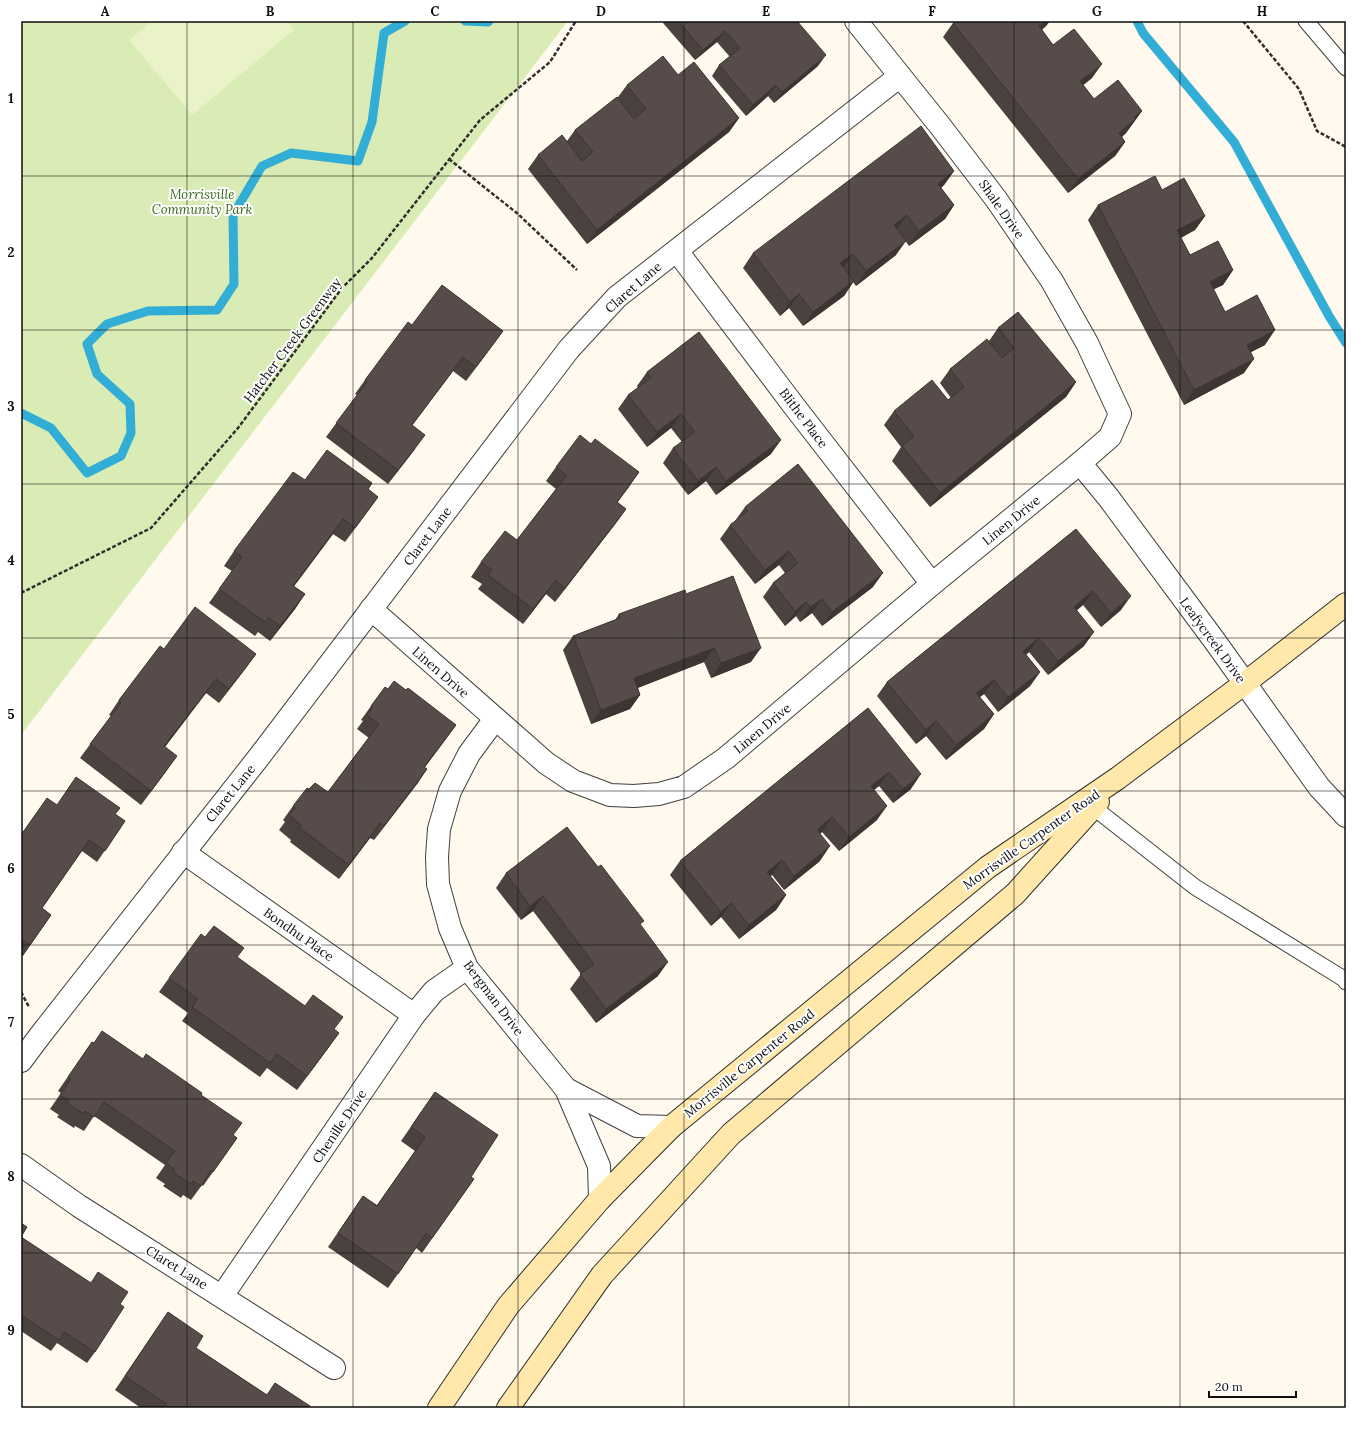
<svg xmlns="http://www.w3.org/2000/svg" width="1367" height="1429" font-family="Lora,serif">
<rect width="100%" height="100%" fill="#fff9ee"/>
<polygon fill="#daecb5" points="21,21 568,21 21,735"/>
<polygon fill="#eaf2c7" points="152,21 286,21 294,30 192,115 129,40"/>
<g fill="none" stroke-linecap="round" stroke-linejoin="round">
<g stroke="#32add5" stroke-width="9">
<polyline points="465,21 488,22 489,21"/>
<polyline points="1137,21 1143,33 1234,142 1329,316 1346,343"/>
<polyline points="21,413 51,428 87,473 121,456 131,433 130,404 97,374 87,344 107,324 148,311 217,310 234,284 233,215 262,166 291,153 358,161 372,122 384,33 405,21"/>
</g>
<defs>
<g id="lane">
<polyline points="1306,21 1346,68"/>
<polyline points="1093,807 1195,887 1344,979 1346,982"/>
</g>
<g id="street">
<polyline points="677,251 794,406 932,584"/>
<polyline points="1080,463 1108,497 1214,640 1319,787 1346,816"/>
<polyline points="371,609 546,763 573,781 610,795 634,796 659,794 684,787 726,758 932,584 1080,463 1110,437 1120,414 1087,343 1052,281 996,199 941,127 856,21"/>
<polyline points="495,719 469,754 450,791 439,829 437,857 438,884 450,928 467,968 566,1089 599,1166 600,1199"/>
<polyline points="183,852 414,1015"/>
<polyline points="21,1061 42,1033 259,757 569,349 617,297 900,76"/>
<polyline points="566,1089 637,1126 671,1127"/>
<polyline points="21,1165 79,1206 334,1368"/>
<polyline points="222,1296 414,1015 434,991 467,968"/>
</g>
<g id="secondary">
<polyline points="439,1408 508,1306 600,1199 671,1127 988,867 1118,778 1245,683 1346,604"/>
<polyline points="508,1408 602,1275 731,1134 1015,894 1098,802"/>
</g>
</defs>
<use href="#lane" stroke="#404040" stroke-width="17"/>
<use href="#street" stroke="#404040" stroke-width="24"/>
<use href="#secondary" stroke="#2f2f2f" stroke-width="24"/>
<g stroke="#2f2f2f" stroke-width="2.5" stroke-dasharray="4 2" stroke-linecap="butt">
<polyline points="1243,21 1299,89 1317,131 1346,147"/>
<polyline points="449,159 518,214 577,270"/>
<polyline points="21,593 151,528 238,428 342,288 372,258 480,120 550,62 576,21"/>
<polyline points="21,992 29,1007"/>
</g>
<use href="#lane" stroke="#fff" stroke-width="15"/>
<use href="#street" stroke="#fff" stroke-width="22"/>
<use href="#secondary" stroke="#ffe8a9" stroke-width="22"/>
</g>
<g fill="#4b413f">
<polygon points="665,21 797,21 818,66 774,103 768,96 746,116 712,76 719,65 730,57 717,42 695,60 663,23"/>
<polygon points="953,23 1047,25 1042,30 1053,45 1092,78 1083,85 1094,99 1142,111 1126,133 1122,137 1125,142 1115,156 1068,193 943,37"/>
<polygon points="678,75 739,118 729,132 587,244 528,169 538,155 567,141 575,130 618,97 627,85"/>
<polygon points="954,171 944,185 941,188 954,205 945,219 909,246 897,229 896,255 856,286 853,282 844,296 803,326 789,308 780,316 743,268 753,253"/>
<polygon points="1162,190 1205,216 1195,230 1181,238 1190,255 1233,270 1223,285 1213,289 1225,312 1265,345 1251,352 1244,373 1184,405 1088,220 1098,205"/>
<polygon points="412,325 503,331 466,381 453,371 412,425 415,449 388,484 326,437 357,395 355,394 365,380"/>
<polygon points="998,328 1076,382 1066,397 930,507 892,461 901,447 884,425 894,411 948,400 951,398 940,383 950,369 989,341"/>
<polygon points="647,372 771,454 716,495 706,481 688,495 663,463 673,448 682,442 671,428 647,447 618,409 628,395 638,388 637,386"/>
<polygon points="591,444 639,472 617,503 626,509 616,523 555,602 546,594 523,624 478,589 482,584 471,577 481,562 517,540 556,489 546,481 556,467"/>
<polygon points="372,483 368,489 378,497 345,542 333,534 294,586 305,594 295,609 270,641 258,632 255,636 209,603 232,571 224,566 234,551"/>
<polygon points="745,507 873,587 822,626 812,613 800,622 796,616 785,626 763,597 773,583 785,573 779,565 755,584 720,539 730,525 735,521"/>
<polygon points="1076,529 1121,610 1101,627 1083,605 1077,610 1084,646 1048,675 1029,652 1026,655 1040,672 1030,686 998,712 984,694 980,697 994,714 984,729 946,760 926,736 916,744 877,696 887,682"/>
<polygon points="686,594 751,662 711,678 704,662 638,688 640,695 630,709 591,724 563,650 573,636 615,620 619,614"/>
<polygon points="164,649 256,654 219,703 206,693 165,747 167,770 141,805 80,758 111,716 109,715 119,700"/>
<polygon points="388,689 406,690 456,725 424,768 427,769 417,784 374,840 370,838 339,879 290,842 291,840 279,830 285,822 283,820 293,806 309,789 328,792 369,738 357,729 363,721 361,720 371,706"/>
<polygon points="868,708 911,789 893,803 879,786 874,790 877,820 839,851 822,832 820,834 820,861 784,890 772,875 770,876 786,895 776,910 739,939 721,917 711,926 670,875 680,861"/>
<polygon points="57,805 120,808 115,814 125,821 97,862 82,851 42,908 51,915 23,956 21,955 21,835"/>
<polygon points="506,873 640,926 658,976 596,1023 570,989 581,974 533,911 521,920 496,888"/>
<polygon points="205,937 237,957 334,1030 329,1047 297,1090 267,1068 260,1077 182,1021 188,1013 159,992 169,978"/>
<polygon points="92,1042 94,1043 143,1059 201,1095 233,1135 237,1138 203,1186 202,1185 191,1200 183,1195 181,1198 163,1186 165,1184 156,1178 165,1165 94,1116 84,1131 75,1126 74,1128 57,1117 59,1115 50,1109 61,1093 58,1091"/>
<polygon points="435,1092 471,1177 474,1179 422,1253 416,1248 388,1288 328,1247 363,1196 377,1205 415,1151 401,1141"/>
<polygon points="21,1237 120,1304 95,1352 87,1363 57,1343 51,1351 21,1331"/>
<polygon points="168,1312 196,1348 267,1395 275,1383 308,1408 141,1408 115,1390"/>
</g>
<g fill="#3d3533">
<polygon points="1045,21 1050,21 1047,25 1029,41 1039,26"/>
<polygon points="725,31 717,42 695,60 703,50"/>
<polygon points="826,55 818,66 774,103 782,92"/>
<polygon points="1102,64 1092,78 1070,96 1080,81"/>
<polygon points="776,85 768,96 746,116 753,105"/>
<polygon points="1142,111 1126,133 1109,148 1119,133 1134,117"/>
<polygon points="739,118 729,132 587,244 597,230"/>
<polygon points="1125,142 1115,156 1068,193 1078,179"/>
<polygon points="954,171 944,185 928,198 938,184"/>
<polygon points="954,205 945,219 909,246 919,231"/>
<polygon points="907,215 897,229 894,225"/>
<polygon points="1205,216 1195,230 1167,245 1177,230"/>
<polygon points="906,241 896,255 856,286 866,271"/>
<polygon points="853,254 843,268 840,263"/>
<polygon points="1233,270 1223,285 1200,296 1210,282"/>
<polygon points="854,281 844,296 803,326 813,312"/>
<polygon points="799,294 789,308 780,316 790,302"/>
<polygon points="1275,330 1265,345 1237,359 1247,345"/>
<polygon points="503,331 493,345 466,381 476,367"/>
<polygon points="463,357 453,371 402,439 412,425"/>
<polygon points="1254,359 1244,373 1184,405 1194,390"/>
<polygon points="1076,382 1066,397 930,507 940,493"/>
<polygon points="681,414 671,428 647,447 657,432"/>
<polygon points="425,435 415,449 388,484 398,470"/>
<polygon points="781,440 771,454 716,495 726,481"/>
<polygon points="716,467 706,481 688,495 698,481"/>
<polygon points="639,472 629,487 607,516 617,502"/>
<polygon points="378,497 368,511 345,542 355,528"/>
<polygon points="626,509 616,523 555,602 565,588"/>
<polygon points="343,519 333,534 283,601 293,586"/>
<polygon points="789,551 779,565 755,584 765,570"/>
<polygon points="883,573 873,587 822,626 832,612"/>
<polygon points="556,580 546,594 523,624 533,609"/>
<polygon points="1093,591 1083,605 1064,621 1074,607"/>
<polygon points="305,594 295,609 270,641 280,626"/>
<polygon points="1131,596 1121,610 1101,627 1111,613"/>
<polygon points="822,599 812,613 800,622 810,607"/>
<polygon points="806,602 796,616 785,626 795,611"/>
<polygon points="1094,632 1084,646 1048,675 1058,661"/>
<polygon points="1039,638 1029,652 1013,665 1023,651"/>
<polygon points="714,648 704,662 624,693 634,678"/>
<polygon points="761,648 751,662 711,678 721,663"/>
<polygon points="256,654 246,668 219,703 229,689"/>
<polygon points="1040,672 1030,686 998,712 1008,697"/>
<polygon points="216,679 206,693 154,761 164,746"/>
<polygon points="994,680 984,694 966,707 976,693"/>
<polygon points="640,695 630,709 591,724 601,710"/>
<polygon points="994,714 984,729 946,760 956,745"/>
<polygon points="936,721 926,736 916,744 926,730"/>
<polygon points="456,725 446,739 414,782 424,767"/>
<polygon points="177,756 167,770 141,805 151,791"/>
<polygon points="427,769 417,784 374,840 384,826"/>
<polygon points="889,772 879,786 861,800 871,786"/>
<polygon points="921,774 911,789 893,803 903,789"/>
<polygon points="887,806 877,820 839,851 849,837"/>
<polygon points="832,817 822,832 807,844 817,830"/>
<polygon points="380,823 370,838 339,879 349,865"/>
<polygon points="830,846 820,861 784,890 794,876"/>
<polygon points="782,860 772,875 757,887 767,872"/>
<polygon points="786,895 776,910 739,939 749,925"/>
<polygon points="543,896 533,911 521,920 530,906"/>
<polygon points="731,903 721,917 711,926 721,912"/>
<polygon points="668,962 658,976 596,1023 606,1009"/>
<polygon points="339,1033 329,1047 297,1090 307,1076"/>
</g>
<g fill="#574c49" stroke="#3d3533">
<polygon points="678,21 797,21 826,55 782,92 776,85 753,105 719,65 740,48 725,31 703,50"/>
<polygon points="956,21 1045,21 1039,26 1053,45 1074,29 1102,64 1080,81 1094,99 1118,80 1142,111 1134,117 1136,119 1119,133 1125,142 1078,179 953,23"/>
<polygon points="663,56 678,75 694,62 739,118 597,230 538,155 562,135 582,161 593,152 575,130 617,97 634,119 646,109 627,85"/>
<polygon points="921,126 954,171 938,184 954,205 919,231 907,215 894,225 906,241 866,271 853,254 840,263 854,281 813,312 799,294 790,302 753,253"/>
<polygon points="1155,176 1162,190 1184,178 1205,216 1177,230 1190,255 1218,241 1233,270 1210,282 1225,312 1257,295 1275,330 1247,345 1254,359 1194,390 1098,205"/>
<polygon points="442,285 503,331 476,367 463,357 412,425 425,435 398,470 336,423 367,382 365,380 408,322 412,325"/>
<polygon points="1018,312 1076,382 940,493 902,446 914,436 894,411 932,380 948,400 964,387 950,369 987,339 1002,358 1014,348 998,328"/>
<polygon points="699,332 781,440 726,481 716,467 698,481 673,448 695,432 681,414 657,432 628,395 651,378 647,372"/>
<polygon points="580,435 591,444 595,439 639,472 617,502 626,509 565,588 556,580 533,609 488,575 492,570 481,562 505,531 517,540 567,475 556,467"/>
<polygon points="327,450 372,483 368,489 378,497 355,528 343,519 293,586 305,594 280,626 268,617 265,622 219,589 242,557 234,551 293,472 305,480"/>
<polygon points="798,464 883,573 832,612 822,599 810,607 806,602 795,611 773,583 798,563 789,551 765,570 730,525 748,511 745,507"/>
<polygon points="1076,529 1131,596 1111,613 1093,591 1074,607 1094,632 1058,661 1039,638 1023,651 1040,672 1008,697 994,680 976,693 994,714 956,745 936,721 926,730 887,682"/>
<polygon points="733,576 761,648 721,663 714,648 634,678 640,695 601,710 573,636 620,618 619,614 685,590 686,594"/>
<polygon points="195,607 256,654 229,689 216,679 164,746 177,756 151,791 90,744 121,703 119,700 160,646 164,649"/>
<polygon points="394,681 406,690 408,688 456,725 424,767 427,769 384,826 380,823 349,865 300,828 301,825 289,815 295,808 293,806 307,788 309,789 315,783 328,792 379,724 367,715 373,707 371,706 385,687 388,689"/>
<polygon points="868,708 921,774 903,789 889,772 871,786 887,806 849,837 832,817 817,830 830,846 794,876 782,860 767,872 786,895 749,925 731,903 721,912 680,861"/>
<polygon points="76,777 120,808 115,814 125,821 105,851 89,840 42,908 51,915 30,945 21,939 21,835 47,798 57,805"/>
<polygon points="567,827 598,867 601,865 644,921 640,924 668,962 606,1009 580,974 594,964 543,896 530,906 506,873"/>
<polygon points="214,926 244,948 237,957 305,1006 313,995 343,1017 334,1029 339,1033 307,1076 277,1054 270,1063 192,1007 198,999 169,978 201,934 205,937"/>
<polygon points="102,1031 143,1059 146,1054 202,1093 201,1095 242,1123 233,1135 237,1138 213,1172 211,1170 201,1186 193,1181 191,1184 173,1172 175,1170 166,1163 175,1151 104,1102 94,1117 85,1111 84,1114 67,1103 69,1101 60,1095 71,1079 68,1077 92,1042 94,1043"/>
<polygon points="435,1092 498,1135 471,1177 474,1179 432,1238 426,1233 398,1274 338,1233 363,1196 377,1206 425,1137 411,1127"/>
<polygon points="21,1223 27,1227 21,1237"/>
<polygon points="21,1237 91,1283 98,1272 128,1292 120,1304 124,1307 95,1352 64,1332 59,1340 21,1315"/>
<polygon points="168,1312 203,1336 196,1348 267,1395 275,1383 310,1406 308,1408 164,1408 167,1404 125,1376"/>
</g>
<path fill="none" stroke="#0d0d0d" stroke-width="1" stroke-opacity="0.55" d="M 187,21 L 187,1408M 353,21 L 353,1408M 518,21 L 518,1408M 684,21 L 684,1408M 849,21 L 849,1408M 1014,21 L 1014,1408M 1180,21 L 1180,1408M 21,176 L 1346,176M 21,330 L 1346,330M 21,484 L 1346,484M 21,638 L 1346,638M 21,791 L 1346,791M 21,945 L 1346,945M 21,1099 L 1346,1099M 21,1253 L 1346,1253"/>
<g text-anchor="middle" stroke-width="4" stroke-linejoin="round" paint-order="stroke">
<g font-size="13" font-style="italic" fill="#36691a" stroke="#fff">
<text x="202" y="199">Morrisville<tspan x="202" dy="15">Community Park</tspan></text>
</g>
<g font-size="13" fill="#0d0d0d" stroke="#fff">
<text transform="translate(1002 209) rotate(55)" y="5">Shale Drive</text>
<text transform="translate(633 287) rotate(-41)" y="5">Claret Lane</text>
<text transform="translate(292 340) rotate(-53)" y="5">Hatcher Creek Greenway</text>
<text transform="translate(804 418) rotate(53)" y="5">Blithe Place</text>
<text transform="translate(1011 520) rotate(-39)" y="5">Linen Drive</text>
<text transform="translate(427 536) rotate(-53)" y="5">Claret Lane</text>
<text transform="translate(1213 640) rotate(54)" y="5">Leafycreek Drive</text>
<text transform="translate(441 672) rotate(41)" y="5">Linen Drive</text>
<text transform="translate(762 728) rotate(-40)" y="5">Linen Drive</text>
<text transform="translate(230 793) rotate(-51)" y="5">Claret Lane</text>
<text transform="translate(1031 839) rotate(-35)" y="5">Morrisville Carpenter Road</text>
<text transform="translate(299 934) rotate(35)" y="5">Bondhu Place</text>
<text transform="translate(494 998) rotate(53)" y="5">Bergman Drive</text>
<text transform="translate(749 1063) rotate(-39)" y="5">Morrisville Carpenter Road</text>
<text transform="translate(339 1126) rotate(-56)" y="5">Chenille Drive</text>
<text transform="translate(177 1267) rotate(32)" y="5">Claret Lane</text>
</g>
</g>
<rect width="1367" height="1429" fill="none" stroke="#ffffff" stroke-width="44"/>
<path d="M1209 1391v6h87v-6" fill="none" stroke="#0d0d0d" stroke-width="2"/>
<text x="1215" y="1391" font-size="12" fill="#0d0d0d" stroke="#ffffff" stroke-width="3" paint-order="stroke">20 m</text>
<rect x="22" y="22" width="1323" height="1385" fill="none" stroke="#0d0d0d" stroke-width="1.5"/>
<g font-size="13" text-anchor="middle" font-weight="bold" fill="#0d0d0d">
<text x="105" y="16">A</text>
<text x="270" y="16">B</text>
<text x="435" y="16">C</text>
<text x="601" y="16">D</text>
<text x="766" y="16">E</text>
<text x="932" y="16">F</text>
<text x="1097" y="16">G</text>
<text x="1262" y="16">H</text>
<text x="11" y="103">1</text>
<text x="11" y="257">2</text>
<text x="11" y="411">3</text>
<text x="11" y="565">4</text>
<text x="11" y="719">5</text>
<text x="11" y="873">6</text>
<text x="11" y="1027">7</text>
<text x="11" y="1181">8</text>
<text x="11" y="1335">9</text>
</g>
</svg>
